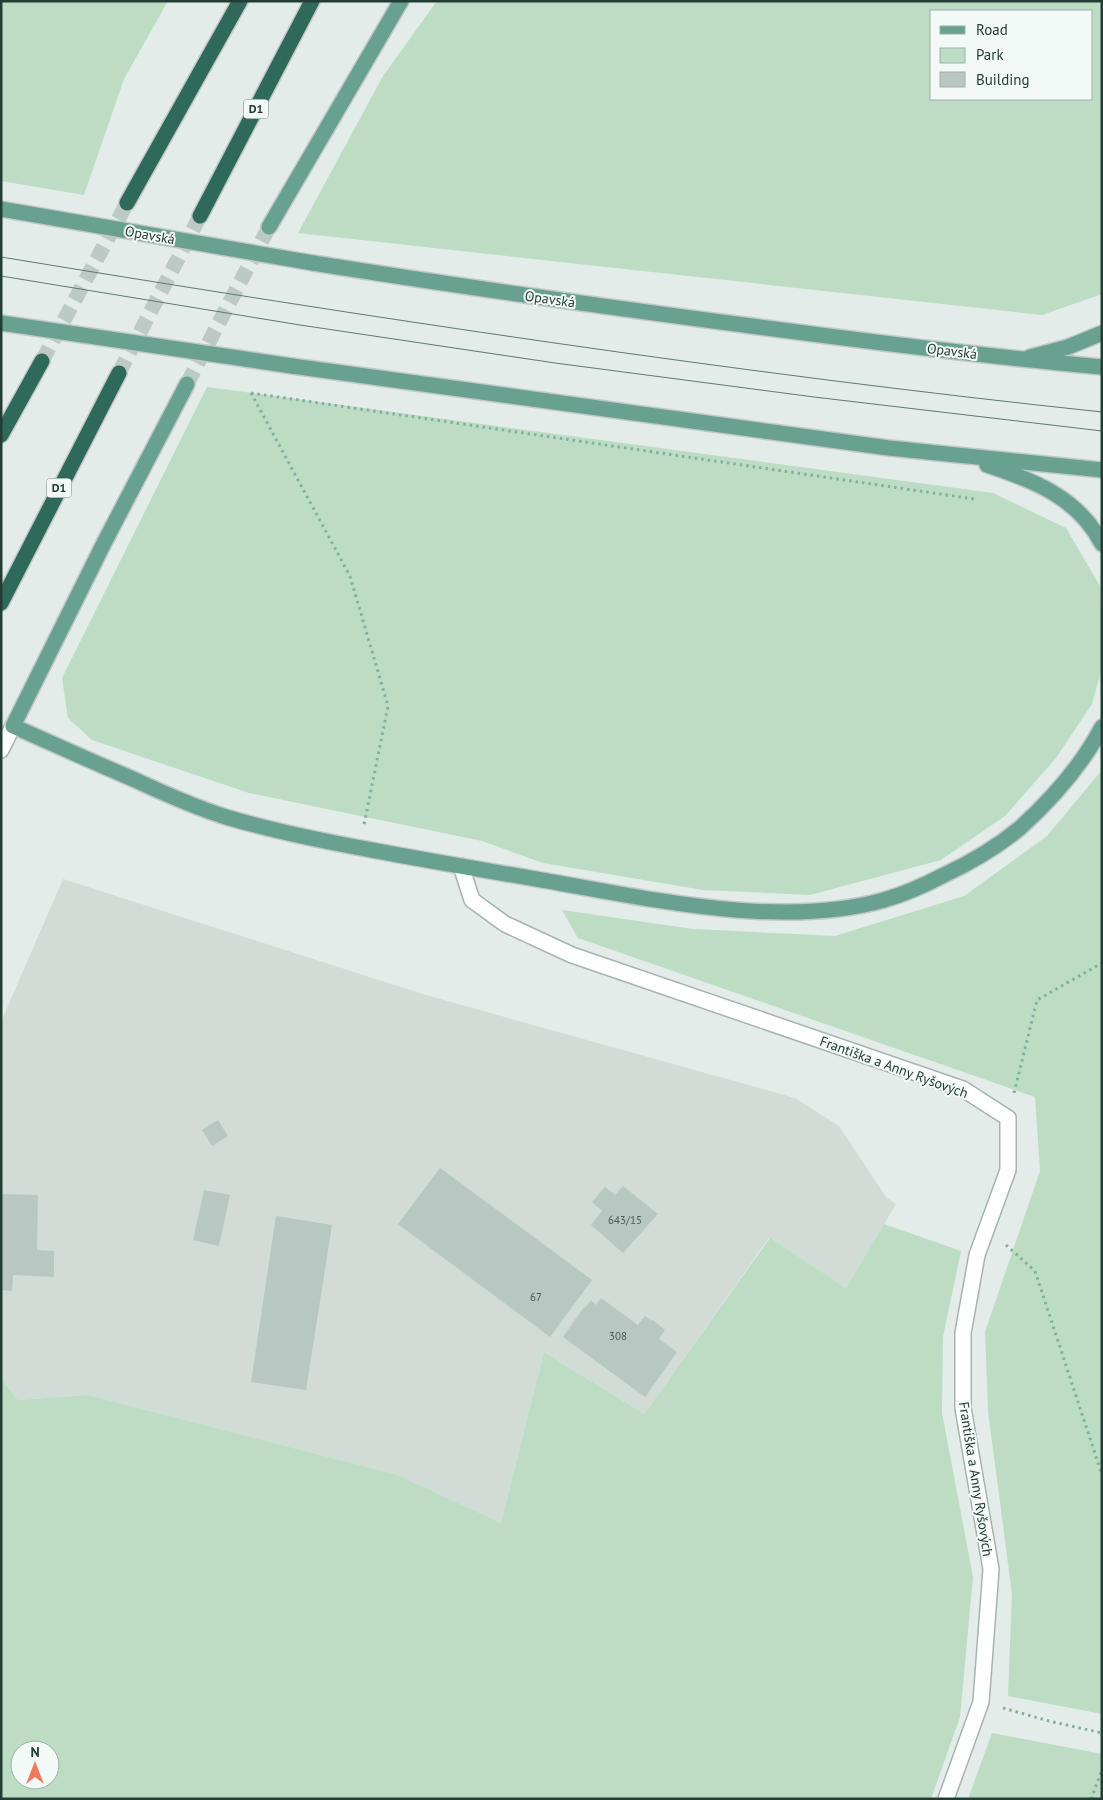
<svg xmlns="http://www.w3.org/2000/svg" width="1103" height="1800" font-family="'PT Sans',sans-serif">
<rect width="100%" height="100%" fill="#e3ece8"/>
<polygon fill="#d1dcd7" points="63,879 426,995 795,1098 839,1126 886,1197 896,1204 846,1288 769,1238 644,1414 544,1352 501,1523 398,1475 88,1395 18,1400 1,1379 1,1022"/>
<g fill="#bcddc4" fill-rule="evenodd">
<polygon points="1,1 168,1 124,79 84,195 1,181"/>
<path d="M 437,1 L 1102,1 L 1102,294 L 1042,315 L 298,233 L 383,76 ZM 1092,11 L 1092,99 L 932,99 L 932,11 Z"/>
<polygon points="207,387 993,493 1066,528 1100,586 1102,668 1092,704 1056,758 1005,816 941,860 810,895 703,890 543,863 482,841 249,793 92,740 68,718 62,678"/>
<polygon points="1102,770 1102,1714 1008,1696 1012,1594 988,1411 985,1332 1040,1171 1035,1097 578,938 562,910 693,929 835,936 964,896 1047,836"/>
<path d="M 884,1224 L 961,1251 L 943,1337 L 942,1413 L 973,1577 L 960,1717 L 931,1799 L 1,1799 L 1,1379 L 18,1400 L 88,1395 L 398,1475 L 501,1523 L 544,1352 L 644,1414 L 770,1238 L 846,1288 ZM 20,1750 L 50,1750 L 50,1780 L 20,1780 Z"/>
<polygon points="992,1733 1102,1754 1102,1799 968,1799"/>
</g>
<g fill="#b8c7c1">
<polygon points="218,1120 228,1136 212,1146 202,1130"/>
<polygon points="440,1168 592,1280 550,1337 398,1224"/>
<polygon points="623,1186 658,1214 623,1253 591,1225 602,1211 592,1202 605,1187 615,1195"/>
<polygon points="204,1190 230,1195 219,1246 193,1240"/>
<polygon points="1,1194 38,1195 37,1250 54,1251 54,1277 13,1275 12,1291 1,1290"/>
<polygon points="276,1216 332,1225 306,1390 251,1382"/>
<polygon points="601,1298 638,1325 645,1316 652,1321 653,1320 665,1330 659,1339 677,1352 645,1397 563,1337 584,1307 585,1308 591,1300 596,1305"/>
</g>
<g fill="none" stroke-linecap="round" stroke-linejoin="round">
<polyline stroke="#bdc9c4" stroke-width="15" stroke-dasharray="15 8" stroke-linecap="butt" points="187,384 269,227"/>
<g stroke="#bdc9c4" stroke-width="15" stroke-dasharray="15 8" stroke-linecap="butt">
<polyline points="42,361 127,203"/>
<polyline points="119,373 200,216"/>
</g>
<defs>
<g id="minor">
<polyline points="1,750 13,726"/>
<polyline points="461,866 472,900 505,924 572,955 963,1089 1008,1118 1008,1170 977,1255 963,1333 963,1408 991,1569 981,1702 946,1799"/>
</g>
<g id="major">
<polyline points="269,227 401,1"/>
<path d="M 313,263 C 456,286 600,306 744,325 C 863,341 982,356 1102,367"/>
<polyline points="1030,357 1068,347 1102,333"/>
<polyline points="292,366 889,448 1102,470"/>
<path d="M 187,384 L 104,543 L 13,726 C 53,744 93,762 133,779 C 163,793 194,807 226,817 C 276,832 327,842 377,851 C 430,861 483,870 536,879 C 642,897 778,930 884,900 C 905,894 925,885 944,875 C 972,862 997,847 1020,828 C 1052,799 1082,765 1102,727"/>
<path d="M 987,465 C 1033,480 1079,498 1102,544"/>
</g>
<g id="highway">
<polyline points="127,203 240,1"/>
<polyline points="200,216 312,1"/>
<polyline points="1,435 42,361"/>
<polyline points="1,603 119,373"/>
</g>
</defs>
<use href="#minor" stroke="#a6b4af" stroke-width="18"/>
<use href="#major" stroke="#c1c9c6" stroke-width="18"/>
<use href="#highway" stroke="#c1c9c6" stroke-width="18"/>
<g stroke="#84afa0" stroke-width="3" stroke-dasharray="2.5 4" stroke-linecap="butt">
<polyline points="251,393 974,499"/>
<polyline points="251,393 350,576 388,706 364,825"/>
<polyline points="1014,1093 1037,1000 1102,963"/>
<polyline points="1006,1245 1035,1271 1102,1475"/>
<polyline points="1003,1708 1049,1721 1102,1733"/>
<polyline points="1091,1799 1102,1770"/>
</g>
<use href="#minor" stroke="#fff" stroke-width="15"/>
<use href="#major" stroke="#69a190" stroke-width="15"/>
<use href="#highway" stroke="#2f695a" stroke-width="15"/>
<g stroke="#5e7970" stroke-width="1">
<path d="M 1,257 C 367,317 733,373 1102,412"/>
<polyline points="1,276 300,325 555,363 814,397 1102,431"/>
</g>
<defs>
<g id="major-bridge">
<polyline points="1,209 313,263"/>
<polyline points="1,323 292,366"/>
</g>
</defs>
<use href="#major-bridge" stroke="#c1c9c6" stroke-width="18" stroke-linecap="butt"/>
<use href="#major-bridge" stroke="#69a190" stroke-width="15"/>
</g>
<g text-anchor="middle" stroke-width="4" stroke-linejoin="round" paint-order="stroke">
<g font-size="11" fill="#486058">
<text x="625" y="1224">643/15</text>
<text x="536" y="1301">67</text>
<text x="618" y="1340">308</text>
</g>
<g fill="#f3f9f6" stroke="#61756f" stroke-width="1">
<rect x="243.5" y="99.5" width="25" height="19" rx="4"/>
<rect x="46.5" y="478.5" width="25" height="19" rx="4"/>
</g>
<g font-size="12" font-weight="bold" fill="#233d35">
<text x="256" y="113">D1</text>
<text x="59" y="492">D1</text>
</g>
<g font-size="14" fill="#233d35" stroke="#f3f9f6">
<text transform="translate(150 235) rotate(10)" y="5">Opavská</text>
<text transform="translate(550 299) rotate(8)" y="5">Opavská</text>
<text transform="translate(952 351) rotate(7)" y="5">Opavská</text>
<text transform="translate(894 1067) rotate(20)" y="5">Františka a Anny Ryšových</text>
<text transform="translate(976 1479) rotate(81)" y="5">Františka a Anny Ryšových</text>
</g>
</g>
<rect width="1103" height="1800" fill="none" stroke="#233d35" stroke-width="5"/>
<rect x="930" y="10" width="162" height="90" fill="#f3f9f6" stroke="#a0aea9"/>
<rect x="940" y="26" width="25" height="8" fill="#69a190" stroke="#a0aea9"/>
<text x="976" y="35" font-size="15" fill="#233d35">Road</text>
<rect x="940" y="48" width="25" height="15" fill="#bcddc4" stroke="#a0aea9"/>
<text x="976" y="60" font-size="15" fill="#233d35">Park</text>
<rect x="940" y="72" width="25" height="15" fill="#b8c7c1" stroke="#a0aea9"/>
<text x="976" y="85" font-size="15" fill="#233d35">Building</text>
<g transform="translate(35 1765)"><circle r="24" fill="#f3f9f6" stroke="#a0aea9"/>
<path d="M0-4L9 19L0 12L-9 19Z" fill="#ee7b5f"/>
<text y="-8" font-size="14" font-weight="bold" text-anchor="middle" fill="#233d35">N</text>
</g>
</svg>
